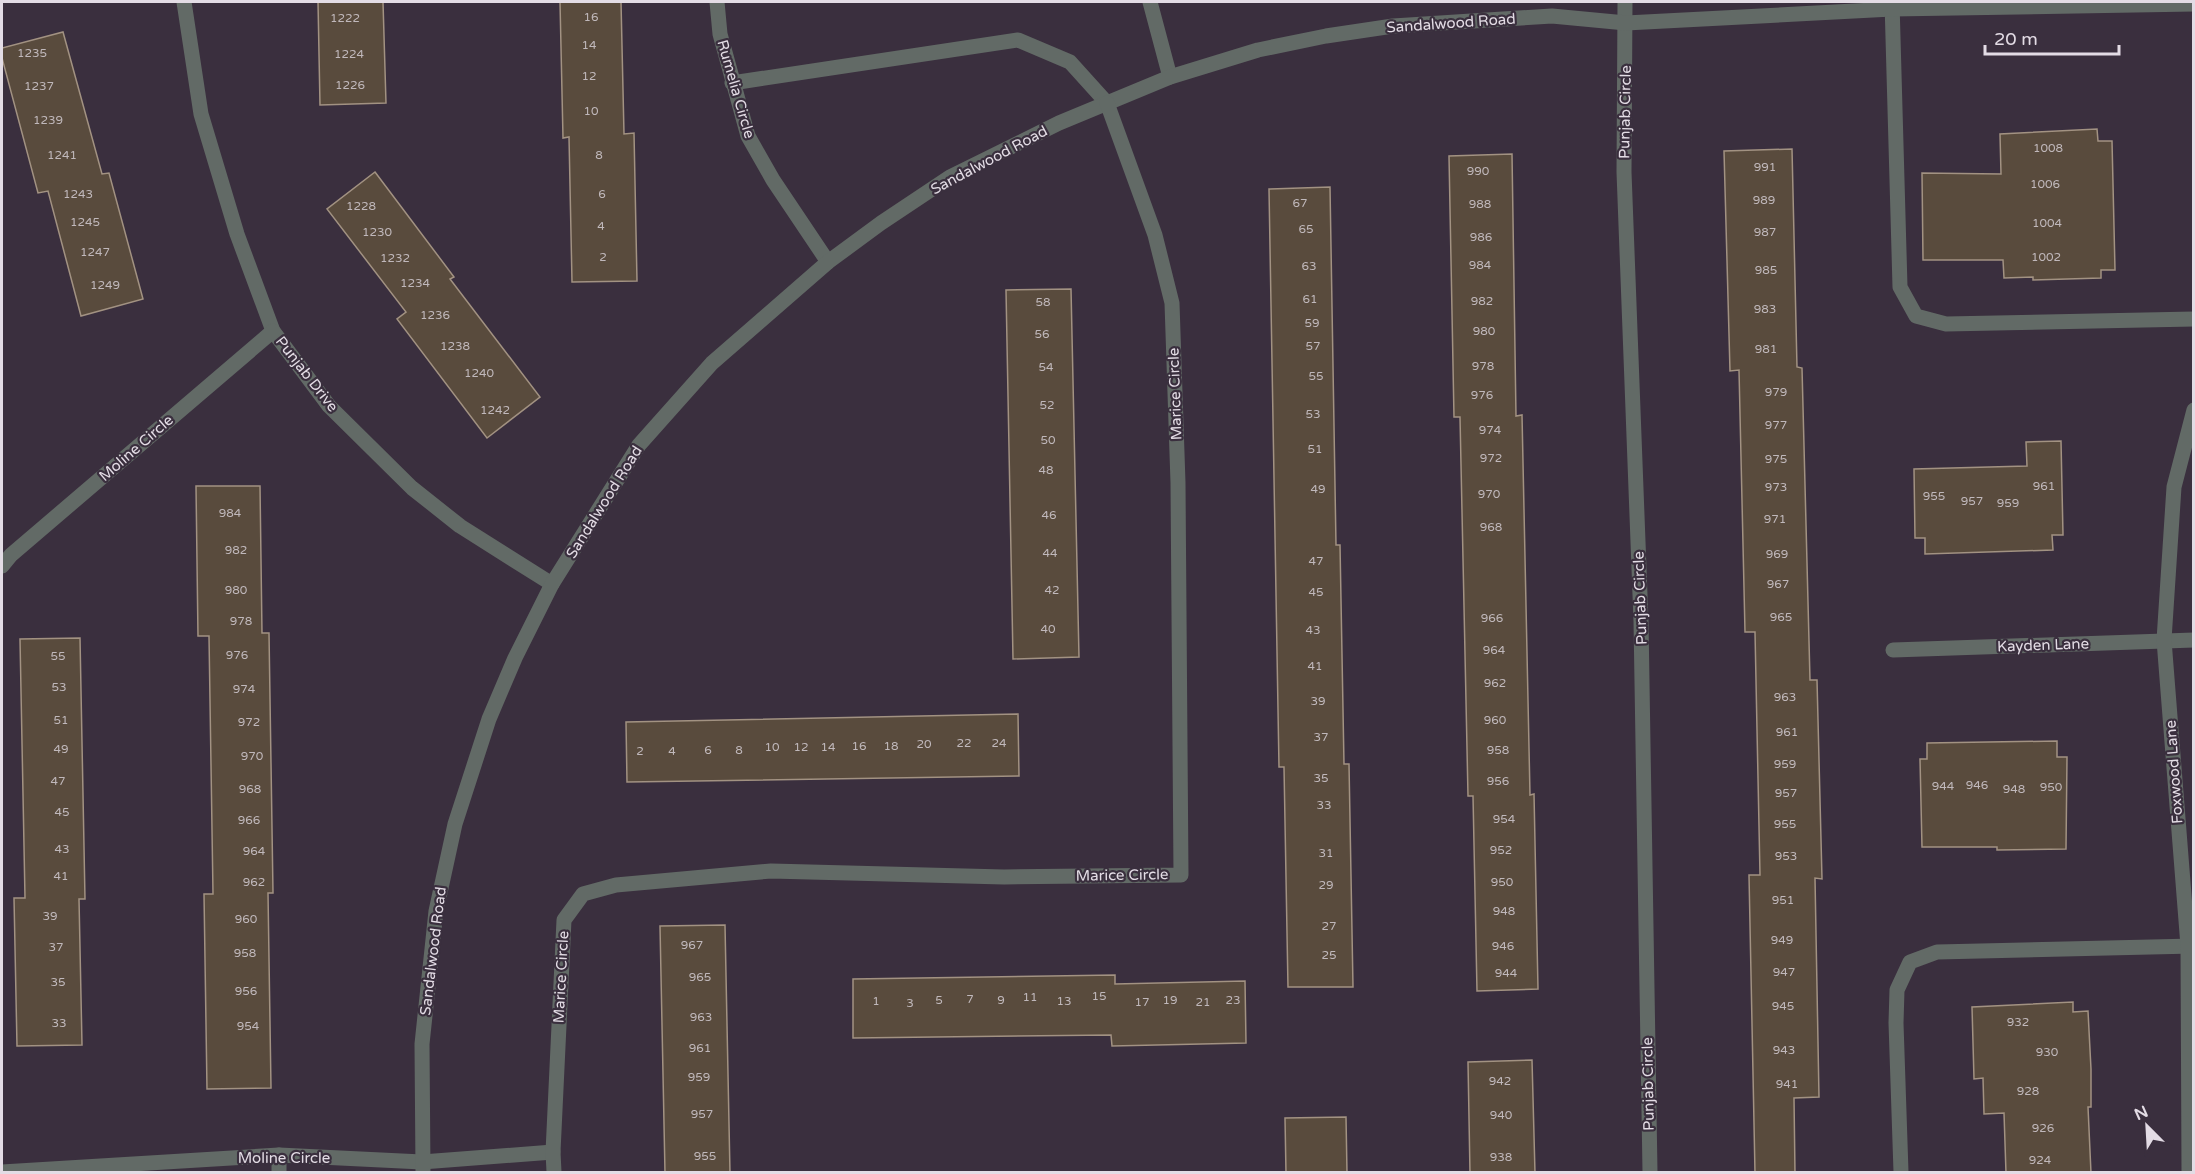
<svg xmlns="http://www.w3.org/2000/svg" width="2195" height="1174" font-family="'Varela Round',sans-serif">
<rect width="100%" height="100%" fill="#3a2f3e"/>
<g fill="#594b3d" stroke="#a29282" stroke-width="1.5">
<polygon points="318,2 383,2 386,103 320,105"/>
<polygon points="560,2 621,2 624,134 634,133 637,281 572,282 569,137 563,138"/>
<polygon points="63,32 102,174 109,173 143,299 81,316 48,191 38,193 2,58 2,48"/>
<polygon points="2097,129 2098,141 2112,141 2115,270 2101,270 2101,278 2033,280 2033,277 2004,278 2003,260 1923,260 1922,173 2001,174 2000,134"/>
<polygon points="1792,149 1797,367 1802,368 1810,680 1817,680 1822,879 1815,878 1819,1097 1794,1098 1795,1173 1755,1173 1749,875 1760,875 1755,632 1745,632 1739,370 1730,371 1724,151"/>
<polygon points="1512,154 1516,416 1522,415 1530,795 1534,794 1538,989 1477,991 1473,796 1468,796 1460,417 1454,417 1449,156"/>
<polygon points="375,172 454,277 450,279 540,397 487,438 397,319 406,312 327,209"/>
<polygon points="1330,187 1336,545 1340,545 1344,764 1349,764 1353,987 1288,987 1284,767 1279,767 1269,189"/>
<polygon points="1071,289 1079,657 1013,659 1006,290"/>
<polygon points="2061,441 2063,535 2052,535 2053,550 1925,554 1925,538 1915,538 1914,469 2027,466 2026,442"/>
<polygon points="196,486 260,486 262,633 269,633 273,893 268,893 271,1088 207,1089 204,894 213,894 209,636 198,636"/>
<polygon points="80,638 85,899 79,899 82,1045 17,1046 14,898 25,898 20,639"/>
<polygon points="1018,714 1019,776 627,782 626,722"/>
<polygon points="2057,741 2057,757 2067,757 2066,849 1997,850 1997,847 1922,847 1920,759 1927,759 1927,743"/>
<polygon points="725,925 730,1173 665,1173 660,926"/>
<polygon points="1115,975 1115,984 1245,981 1246,1043 1112,1046 1111,1035 853,1038 853,979"/>
<polygon points="2073,1002 2073,1012 2088,1011 2091,1069 2091,1107 2088,1107 2091,1173 2006,1173 2004,1113 1984,1114 1983,1078 1974,1079 1972,1007"/>
<polygon points="1532,1060 1535,1173 1470,1173 1468,1062"/>
<polygon points="1346,1117 1347,1173 1286,1173 1285,1118"/>
</g>
<g fill="none" stroke-linecap="round" stroke-linejoin="round">
<g stroke="#626a66" stroke-width="15">
<polyline points="1892,2 1900,287 1916,316 1946,324 2194,319"/>
<polyline points="732,83 1018,40 1070,62 1107,103"/>
<polyline points="279,1155 279,1172"/>
<polyline points="1901,1172 1896,1023 1897,990 1910,962 1937,952 2194,946"/>
</g>
<g stroke="#626a66" stroke-width="15">
<polyline points="184,2 201,114 237,234 273,331 329,406 412,488 460,526 552,584"/>
<polyline points="717,2 720,34 748,136 773,180 828,262"/>
<polyline points="1150,2 1170,77"/>
<polyline points="1625,2 1624,172 1641,621 1650,1172"/>
<polyline points="2,566 11,555 273,331"/>
<polyline points="1893,650 2194,640"/>
<polyline points="2,1172 279,1155 422,1162 553,1152"/>
<polyline points="423,1172 422,1044 436,911 455,824 489,719 515,658 552,584 639,445 712,363 828,262 881,223 950,177 1059,123 1170,77 1258,50 1326,36 1393,26 1552,16 1626,23 1892,9 2194,4"/>
<polyline points="554,1172 553,1152 564,920 583,894 616,885 771,871 1004,877 1181,875 1178,483 1172,303 1155,235 1107,103"/>
<polyline points="2189,1172 2188,946 2164,640 2174,487 2194,410"/>
</g>
</g>
<g text-anchor="middle" stroke-width="4.5" stroke-linejoin="round" paint-order="stroke">
<g font-size="12" fill="#c0b8bb">
<text x="591" y="21">16</text>
<text x="345" y="22">1222</text>
<text x="589" y="49">14</text>
<text x="32" y="57">1235</text>
<text x="349" y="58">1224</text>
<text x="589" y="80">12</text>
<text x="350" y="89">1226</text>
<text x="39" y="90">1237</text>
<text x="591" y="115">10</text>
<text x="48" y="124">1239</text>
<text x="2048" y="152">1008</text>
<text x="62" y="159">1241</text>
<text x="599" y="159">8</text>
<text x="1765" y="171">991</text>
<text x="1478" y="175">990</text>
<text x="2045" y="188">1006</text>
<text x="78" y="198">1243</text>
<text x="602" y="198">6</text>
<text x="1764" y="204">989</text>
<text x="1300" y="207">67</text>
<text x="1480" y="208">988</text>
<text x="361" y="210">1228</text>
<text x="85" y="226">1245</text>
<text x="2047" y="227">1004</text>
<text x="601" y="230">4</text>
<text x="1306" y="233">65</text>
<text x="377" y="236">1230</text>
<text x="1765" y="236">987</text>
<text x="1481" y="241">986</text>
<text x="95" y="256">1247</text>
<text x="603" y="261">2</text>
<text x="2046" y="261">1002</text>
<text x="395" y="262">1232</text>
<text x="1480" y="269">984</text>
<text x="1309" y="270">63</text>
<text x="1766" y="274">985</text>
<text x="415" y="287">1234</text>
<text x="105" y="289">1249</text>
<text x="1310" y="303">61</text>
<text x="1482" y="305">982</text>
<text x="1043" y="306">58</text>
<text x="1765" y="313">983</text>
<text x="435" y="319">1236</text>
<text x="1312" y="327">59</text>
<text x="1484" y="335">980</text>
<text x="1042" y="338">56</text>
<text x="455" y="350">1238</text>
<text x="1313" y="350">57</text>
<text x="1766" y="353">981</text>
<text x="1483" y="370">978</text>
<text x="1046" y="371">54</text>
<text x="479" y="377">1240</text>
<text x="1316" y="380">55</text>
<text x="1776" y="396">979</text>
<text x="1482" y="399">976</text>
<text x="1047" y="409">52</text>
<text x="495" y="414">1242</text>
<text x="1313" y="418">53</text>
<text x="1776" y="429">977</text>
<text x="1490" y="434">974</text>
<text x="1048" y="444">50</text>
<text x="1315" y="453">51</text>
<text x="1491" y="462">972</text>
<text x="1776" y="463">975</text>
<text x="1046" y="474">48</text>
<text x="2044" y="490">961</text>
<text x="1776" y="491">973</text>
<text x="1318" y="493">49</text>
<text x="1489" y="498">970</text>
<text x="1934" y="500">955</text>
<text x="1972" y="505">957</text>
<text x="2008" y="507">959</text>
<text x="230" y="517">984</text>
<text x="1049" y="519">46</text>
<text x="1775" y="523">971</text>
<text x="1491" y="531">968</text>
<text x="236" y="554">982</text>
<text x="1050" y="557">44</text>
<text x="1777" y="558">969</text>
<text x="1316" y="565">47</text>
<text x="1778" y="588">967</text>
<text x="236" y="594">980</text>
<text x="1052" y="594">42</text>
<text x="1316" y="596">45</text>
<text x="1781" y="621">965</text>
<text x="1492" y="622">966</text>
<text x="241" y="625">978</text>
<text x="1048" y="633">40</text>
<text x="1313" y="634">43</text>
<text x="1494" y="654">964</text>
<text x="237" y="659">976</text>
<text x="58" y="660">55</text>
<text x="1315" y="670">41</text>
<text x="1495" y="687">962</text>
<text x="59" y="691">53</text>
<text x="244" y="693">974</text>
<text x="1785" y="701">963</text>
<text x="1318" y="705">39</text>
<text x="61" y="724">51</text>
<text x="1495" y="724">960</text>
<text x="249" y="726">972</text>
<text x="1787" y="736">961</text>
<text x="1321" y="741">37</text>
<text x="964" y="747">22</text>
<text x="999" y="747">24</text>
<text x="924" y="748">20</text>
<text x="859" y="750">16</text>
<text x="891" y="750">18</text>
<text x="772" y="751">10</text>
<text x="801" y="751">12</text>
<text x="828" y="751">14</text>
<text x="61" y="753">49</text>
<text x="708" y="754">6</text>
<text x="739" y="754">8</text>
<text x="1498" y="754">958</text>
<text x="640" y="755">2</text>
<text x="672" y="755">4</text>
<text x="252" y="760">970</text>
<text x="1785" y="768">959</text>
<text x="1321" y="782">35</text>
<text x="58" y="785">47</text>
<text x="1498" y="785">956</text>
<text x="1977" y="789">946</text>
<text x="1943" y="790">944</text>
<text x="2051" y="791">950</text>
<text x="250" y="793">968</text>
<text x="2014" y="793">948</text>
<text x="1786" y="797">957</text>
<text x="1324" y="809">33</text>
<text x="62" y="816">45</text>
<text x="1504" y="823">954</text>
<text x="249" y="824">966</text>
<text x="1785" y="828">955</text>
<text x="62" y="853">43</text>
<text x="1501" y="854">952</text>
<text x="254" y="855">964</text>
<text x="1326" y="857">31</text>
<text x="1786" y="860">953</text>
<text x="61" y="880">41</text>
<text x="254" y="886">962</text>
<text x="1502" y="886">950</text>
<text x="1326" y="889">29</text>
<text x="1783" y="904">951</text>
<text x="1504" y="915">948</text>
<text x="50" y="920">39</text>
<text x="246" y="923">960</text>
<text x="1329" y="930">27</text>
<text x="1782" y="944">949</text>
<text x="692" y="949">967</text>
<text x="1503" y="950">946</text>
<text x="56" y="951">37</text>
<text x="245" y="957">958</text>
<text x="1329" y="959">25</text>
<text x="1784" y="976">947</text>
<text x="1506" y="977">944</text>
<text x="700" y="981">965</text>
<text x="58" y="986">35</text>
<text x="246" y="995">956</text>
<text x="1099" y="1000">15</text>
<text x="1030" y="1001">11</text>
<text x="970" y="1003">7</text>
<text x="939" y="1004">5</text>
<text x="1001" y="1004">9</text>
<text x="1170" y="1004">19</text>
<text x="1233" y="1004">23</text>
<text x="876" y="1005">1</text>
<text x="1064" y="1005">13</text>
<text x="1142" y="1006">17</text>
<text x="1203" y="1006">21</text>
<text x="910" y="1007">3</text>
<text x="1783" y="1010">945</text>
<text x="701" y="1021">963</text>
<text x="2018" y="1026">932</text>
<text x="59" y="1027">33</text>
<text x="248" y="1030">954</text>
<text x="700" y="1052">961</text>
<text x="1784" y="1054">943</text>
<text x="2047" y="1056">930</text>
<text x="699" y="1081">959</text>
<text x="1500" y="1085">942</text>
<text x="1787" y="1088">941</text>
<text x="2028" y="1095">928</text>
<text x="702" y="1118">957</text>
<text x="1501" y="1119">940</text>
<text x="2043" y="1132">926</text>
<text x="705" y="1160">955</text>
<text x="1501" y="1161">938</text>
<text x="2040" y="1164">924</text>
</g>
<g font-size="15" fill="#e3dce5" stroke="#3a2f3e">
<text transform="translate(1451 23) rotate(-4)" y="5">Sandalwood Road</text>
<text transform="translate(736 89) rotate(74)" y="5">Rumelia Circle</text>
<text transform="translate(1625 112) rotate(-89)" y="5">Punjab Circle</text>
<text transform="translate(989 160) rotate(-28)" y="5">Sandalwood Road</text>
<text transform="translate(307 374) rotate(52)" y="5">Punjab Drive</text>
<text transform="translate(1175 394) rotate(-92)" y="5">Marice Circle</text>
<text transform="translate(136 448) rotate(-41)" y="5">Moline Circle</text>
<text transform="translate(604 502) rotate(-58)" y="5">Sandalwood Road</text>
<text transform="translate(1640 598) rotate(-92)" y="5">Punjab Circle</text>
<text transform="translate(2043 645) rotate(-2)" y="5">Kayden Lane</text>
<text transform="translate(2174 772) rotate(-94)" y="5">Foxwood Lane</text>
<text transform="translate(1122 875) rotate(-1)" y="5">Marice Circle</text>
<text transform="translate(433 951) rotate(-83)" y="5">Sandalwood Road</text>
<text transform="translate(561 977) rotate(-87)" y="5">Marice Circle</text>
<text transform="translate(1648 1084) rotate(-91)" y="5">Punjab Circle</text>
<text x="284" y="1163">Moline Circle</text>
</g>
</g>
<rect width="2195" height="1174" fill="none" stroke="#e3dce5" stroke-width="6"/>
<g transform="translate(2147 1126) rotate(336)" stroke="#3a2f3e" stroke-width="4.5" paint-order="stroke">
<path d="M0-4.5L10 22L0 15L-10 22Z" fill="#e3dce5"/>
<text y="-9" font-size="16" font-weight="bold" text-anchor="middle" fill="#e3dce5">N</text>
</g>
<path d="M1985 45v9h134v-9" fill="none" stroke="#e3dce5" stroke-width="3"/>
<text x="1994" y="45" font-size="18" fill="#e3dce5" stroke="#3a2f3e" stroke-width="4.5" paint-order="stroke">20 m</text>
</svg>
